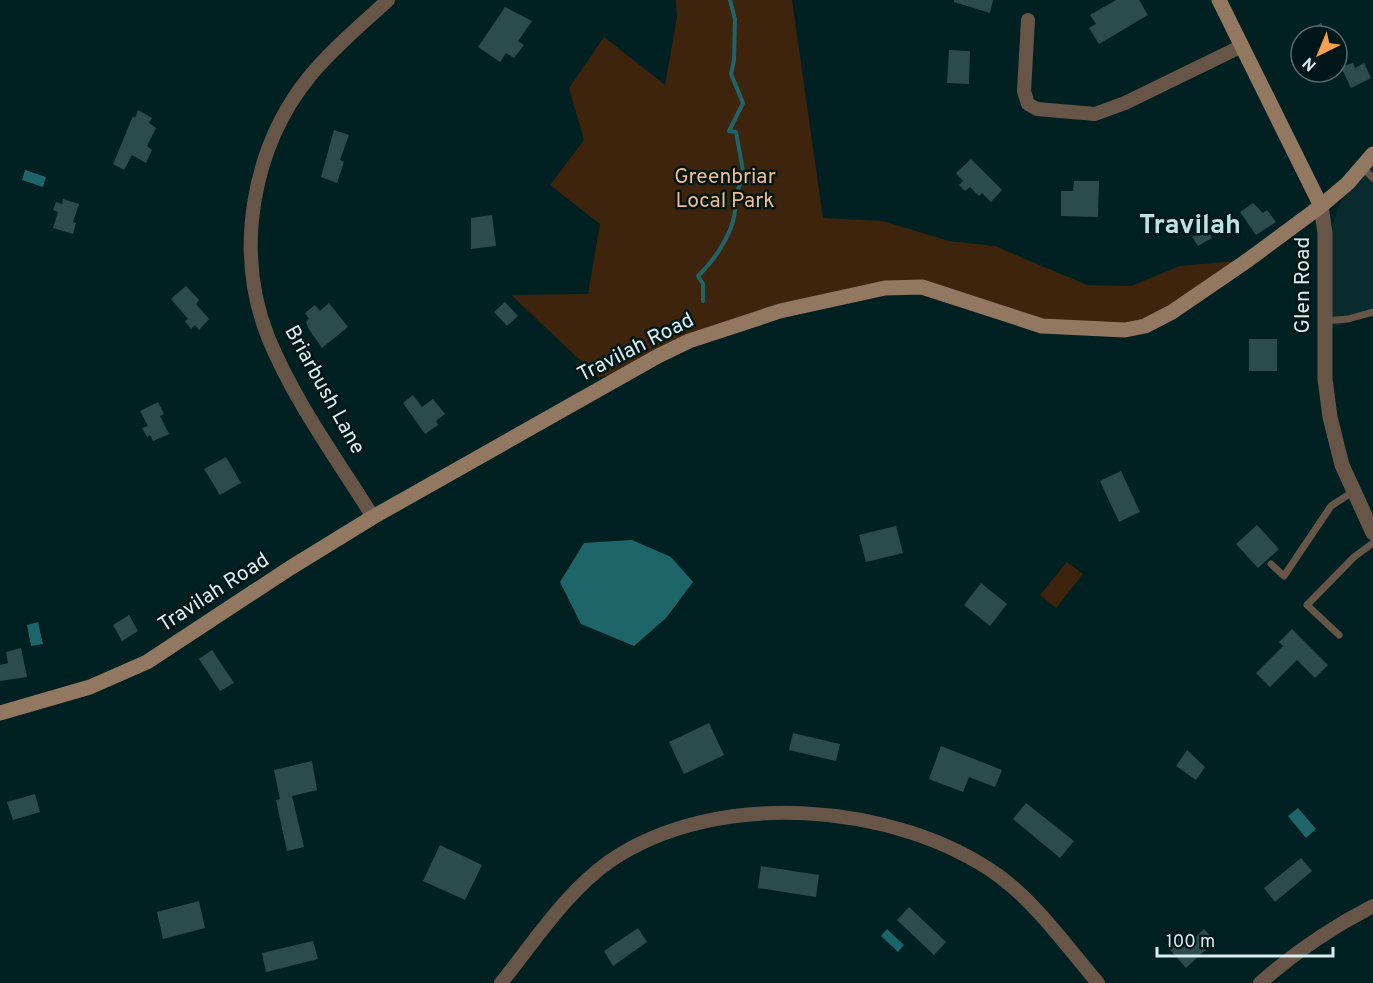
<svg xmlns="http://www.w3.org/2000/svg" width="1373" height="983" font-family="Overpass,sans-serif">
  <rect width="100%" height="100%" fill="#012022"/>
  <path fill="#0a2b2e" d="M1373,164V315L1330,328L1329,273L1333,224L1340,203Z"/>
  <path fill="#3e240c" d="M676,0H792L823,218L883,221L949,241L995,246L1087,285L1131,286L1180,266L1248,260L1145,326H1042L922,287L780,311L625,375L598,377L511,295L588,294L600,224L550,185L584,140L569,88L604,37L665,85L677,17Z
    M1067,562L1083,574L1056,608L1040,595Z"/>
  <path fill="#1e656a" d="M25,170L46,177L43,187L22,180Z
    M632,540L671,557L693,582L666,618L634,646L581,624L560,582L584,543Z
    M38,622L43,644L31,646L27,625Z
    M1298,808L1316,829L1306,838L1288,816Z
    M887,929L904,945L898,952L881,936Z"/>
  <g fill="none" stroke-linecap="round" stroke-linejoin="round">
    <path stroke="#1e656a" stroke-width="4" d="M703,301V284L698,276C713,262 730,237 734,217C737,201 735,190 744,176L736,132L729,131L743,103L731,74L734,60L735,19L730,0"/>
  </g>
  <path fill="#2c4b4d" d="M954,0H993L990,13L954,2Z
    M1116,0H1139L1148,15L1099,44L1089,28L1096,24L1090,15Z
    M505,7L532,21L518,41L524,45L514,58L506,53L500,62L478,47Z
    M1321,23L1328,36H1297Z
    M949,50L970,51L969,84L947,83Z
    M1353,63L1355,68L1364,63L1371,78L1351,88L1341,67Z
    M138,110L152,118L149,123L156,128L147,146L152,150L146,163L132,155L124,170L113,164L133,116L135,118Z
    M334,130L349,135L340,160L344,162L337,183L321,177Z
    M971,159L1002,190L991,202L982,193L979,196L970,187L965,191L959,185L963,181L956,173Z
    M1074,181H1099L1098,217L1061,216V191H1073Z
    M63,199L79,204L73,222L76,223L73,234L53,228L58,212L53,210L56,202L62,204Z
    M1253,203L1263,213L1267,210L1276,222L1256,235L1240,212Z
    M492,215L496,246L471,249V218Z
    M1206,228L1212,238L1198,246L1192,237Z
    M186,286L199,300L196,304L209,319L199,330L195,325L191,329L185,321L188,319L171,299Z
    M505,302L518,316L507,326L494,312Z
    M329,303L348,327L322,348L308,328L306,321L309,319L305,313L315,305L320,311Z
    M1249,339H1277V371H1249Z
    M413,395L422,407L433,399L445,414L436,421L438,425L425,434L403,403Z
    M158,402L164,414L160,416L169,434L153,441L150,435L147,437L142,428L148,426L140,411Z
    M226,457L241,483L220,495L204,469Z
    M1121,471L1140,512L1119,522L1100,481Z
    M1257,525L1279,549L1258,568L1236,544Z
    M896,526L903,553L866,562L859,535Z
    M981,583L1007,604L990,626L964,605Z
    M129,615L138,631L122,641L113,625Z
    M1292,629L1328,665L1315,678L1297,660L1270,687L1256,673L1283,646L1279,642Z
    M21,648L27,677L0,681V665L8,663L6,652Z
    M212,650L234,683L220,691L199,659Z
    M709,723L724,755L684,774L669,742Z
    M793,733L840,744L836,761L789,750Z
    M941,746L1002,770L995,787L969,777L963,792L929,779Z
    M1187,750L1205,767L1196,780L1176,766Z
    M312,761L317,790L292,796L304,847L287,851L276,800L280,799L274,770Z
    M35,794L40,812L13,820L7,802Z
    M1026,803L1074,841L1060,858L1013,819Z
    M440,845L482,865L465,900L423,881Z
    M1301,858L1312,871L1275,902L1264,888Z
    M761,866L819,875L816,897L758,888Z
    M199,901L205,928L163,939L157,912Z
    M909,907L946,942L934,955L897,920Z
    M638,928L647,942L613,966L604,951Z
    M1204,929L1215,941L1186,968L1166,945L1176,935L1186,946Z
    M313,941L318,959L266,972L262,953Z"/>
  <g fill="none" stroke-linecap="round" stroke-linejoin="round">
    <path stroke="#675648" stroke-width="7" d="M1362,167L1373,178
      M1325,321L1348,319L1373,312
      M1271,564L1284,576L1331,506L1354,491
      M1339,635L1307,605L1354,557L1373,543"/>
    <path stroke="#675648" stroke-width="14" d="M1028,20L1024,91L1028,104L1037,109L1095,114L1125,103L1242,46
      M373,517C337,459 294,401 268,337C234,251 252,147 310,76C333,48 362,24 388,0
      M501,983C534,942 567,891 610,861C717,788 896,802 999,876C1037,904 1067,947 1098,983
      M1260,983C1294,953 1332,927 1373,906"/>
    <path stroke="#675648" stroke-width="15" d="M1321,206L1325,233V379L1330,417L1342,465L1373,533"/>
    <path stroke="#927761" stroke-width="15" d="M1219,0L1321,206
      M0,713L90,687L147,662L290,568L373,517L658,356L689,341L780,311L885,288L922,287L1042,326L1125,330L1145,326L1172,312L1248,260L1321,206L1348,183L1373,154"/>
  </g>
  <g text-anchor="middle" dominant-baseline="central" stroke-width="5" stroke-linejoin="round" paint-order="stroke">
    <g font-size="21" fill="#f9ba87" stroke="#011618">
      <text x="725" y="177">Greenbriar<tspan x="725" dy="24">Local Park</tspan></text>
    </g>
    <g font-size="21" fill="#dbeced" stroke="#011618">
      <text transform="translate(1303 285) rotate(-90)">Glen Road</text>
      <text transform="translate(636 348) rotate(-27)">Travilah Road</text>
      <text transform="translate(324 390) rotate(61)">Briarbush Lane</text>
      <text transform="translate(214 593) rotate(-33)">Travilah Road</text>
    </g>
    <g font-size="27" font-weight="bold" fill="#bee2e4" stroke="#011618">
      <text x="1190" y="226">Travilah</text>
    </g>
  </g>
  <g transform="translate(1319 54) rotate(223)"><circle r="28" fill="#011618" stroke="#586c6d" stroke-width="1.5"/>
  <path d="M0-4.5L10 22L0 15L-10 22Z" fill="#f9a04d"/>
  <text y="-9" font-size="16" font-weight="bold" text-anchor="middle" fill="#dbeced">N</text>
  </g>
  <path d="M1157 947v9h176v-9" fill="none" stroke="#dbeced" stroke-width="3"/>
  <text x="1166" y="947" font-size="18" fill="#dbeced" stroke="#011618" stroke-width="4.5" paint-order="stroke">100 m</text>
</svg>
